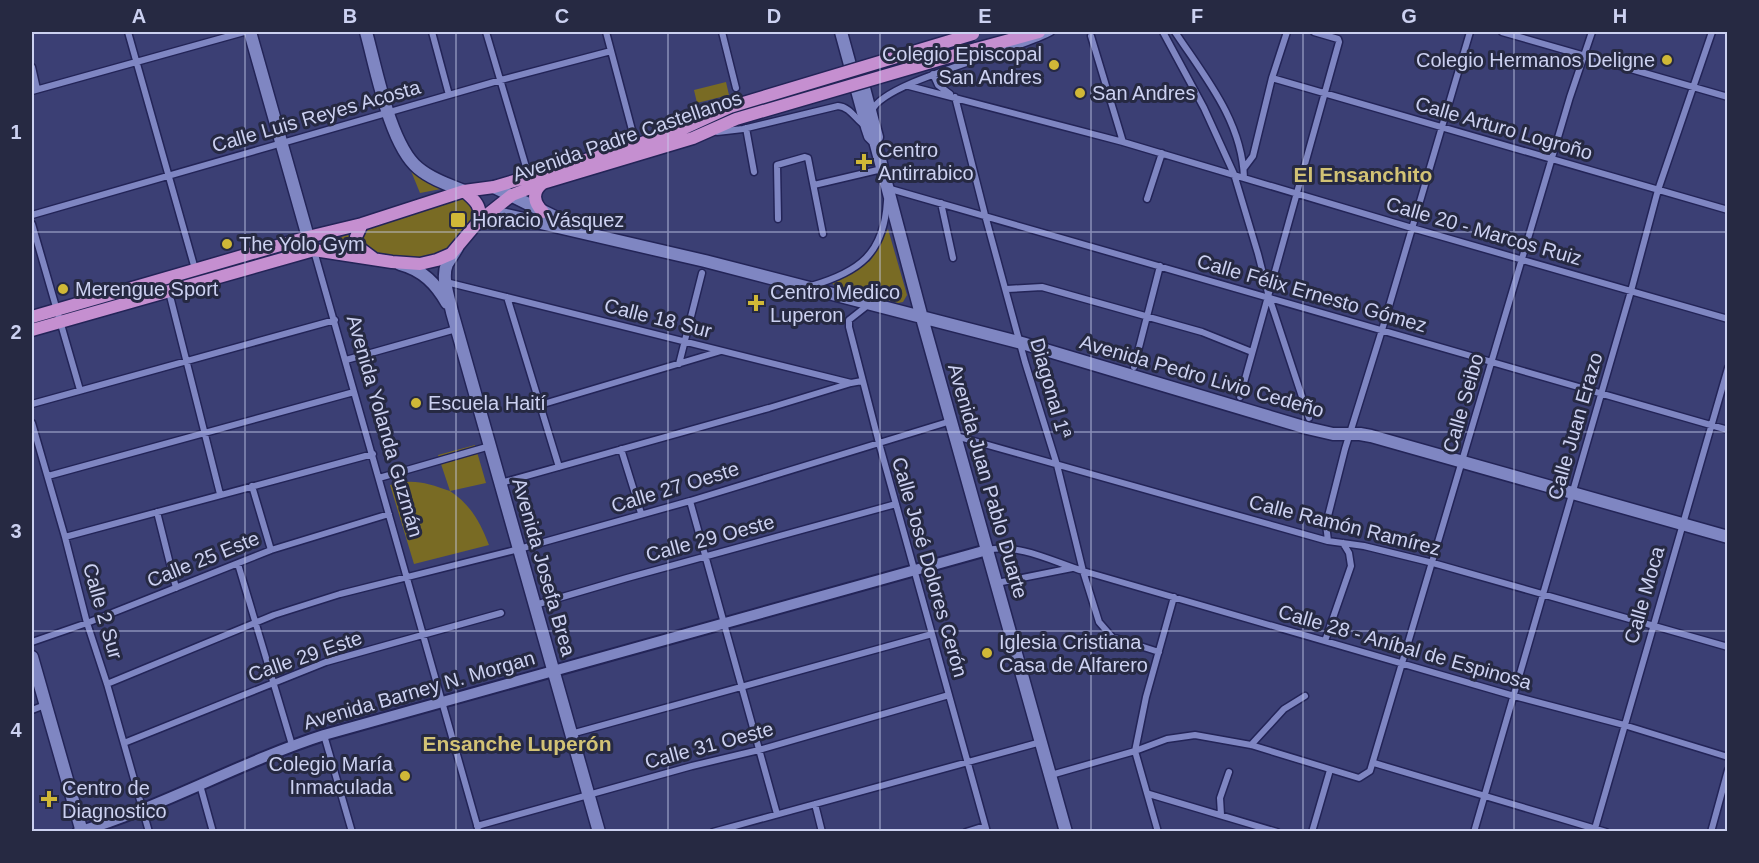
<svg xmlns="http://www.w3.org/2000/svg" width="1759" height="863" font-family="Helvetica,sans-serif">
  <rect width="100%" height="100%" fill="#3b3f74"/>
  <path fill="#796b24" d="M726,82L729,95L697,103L694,90Z
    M411,171L441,189L420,193Z
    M462,197L471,203L475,216C466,226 458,241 448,249C423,270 363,254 334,247L332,240Z
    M888,229L907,295L903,302L898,303L832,284L870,261Z
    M475,445L486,483L450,491C471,505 480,522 489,545L414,564L390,485C412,478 428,483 450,491L438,455Z"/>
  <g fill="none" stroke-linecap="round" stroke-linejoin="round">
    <g stroke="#232457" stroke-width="9">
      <path id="minor" d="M128,32L195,269
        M432,32L449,95
        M486,32L529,177
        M606,32L636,145
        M722,32L736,88
        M1163,32L1204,108L1234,174L1258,254L1269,297L1309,418
        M1175,32C1205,77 1242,121 1244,178
        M1502,32L1728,97
        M1091,36L1123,142
        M32,67L37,89
        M933,74L938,85L950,94
        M1272,78L1728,210
        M909,86L1123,142L1412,228L1728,319
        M32,91L244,32
        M955,97L985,215L1025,362L1057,465L1083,571L1099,622L1112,637L1159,652
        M872,111C882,81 1019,51 1051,32
        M746,128L754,172
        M717,132L743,129L838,106C851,107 856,121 867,127
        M1244,168L1253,156L1272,78L1287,32
        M814,185L882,169
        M887,188L1728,430
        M1147,199L1162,153
        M941,203L953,258
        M32,215L501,80L611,51
        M778,219L777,165L805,157L808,158L823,234
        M32,224L80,390
        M314,251L479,832
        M446,282L851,383L862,381
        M811,286C859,272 884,254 887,201
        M1007,289L1042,287L1202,332L1252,352
        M169,292L220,494
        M507,297L559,467
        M868,305L849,320V327L879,443L987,832
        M346,360L456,329
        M679,364L702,273
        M1134,367L1160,266
        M1240,397L1339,42L1338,39L1314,32
        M32,404L335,320
        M540,405L721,351
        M32,423L65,537L87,623L107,684L149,832
        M956,436L1328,541L1364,546L1433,563L1728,647
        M621,449L641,513
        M48,476L354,392
        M379,478L490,446
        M501,483L769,408L851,383
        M252,486L271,550
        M690,501L777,814
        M157,512L176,588
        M65,537L373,454
        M1328,541L1326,524L1345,449L1382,330L1470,32
        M987,550C1019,543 1054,562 1083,571L1514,696L1624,725L1728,757
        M238,564L292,745
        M997,583L1072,568
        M535,605L627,578L896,504
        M1325,641L1351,566L1349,553L1343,543
        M32,642L87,623L271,550L389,514
        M107,684L274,615L340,594L519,549L690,501L951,421
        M32,710L45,705
        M571,734L932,634
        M324,735L352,832
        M124,743L326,662L501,613
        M1251,745L1284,709L1305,696
        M1374,763L1606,832
        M1051,775L1135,751L1167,739L1195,735L1251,745L1359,778L1370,771L1570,97L1592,32
        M200,785L213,832
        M1149,794L1277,832
        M815,804L822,832
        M1221,815L1220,798L1229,772
        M477,826L692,766L759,750L949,695
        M713,832L1041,742
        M966,832L985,826
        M1158,832L1135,751L1146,697L1174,597
        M1312,832L1330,770
        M1474,832L1631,291L1658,190L1712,32
        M1594,832L1728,368
        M1711,832L1728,770"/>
    </g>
    <g stroke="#232457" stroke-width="14">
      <path id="tertiary" d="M78,832C163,807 240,762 324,735L987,550"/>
    </g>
    <g stroke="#232457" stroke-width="15">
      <path id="secondary" d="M250,32L308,237L312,246
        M366,32C376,68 390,145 418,168C431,179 449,185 464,191
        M841,32L867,127L870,136L875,141L922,318L1066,832
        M860,73L877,137
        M494,187L567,223
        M484,219L495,214H502L705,261L1022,343L1307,428L1333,434H1360L1371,436L1728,537
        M457,248C454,253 450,259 447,264C441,278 449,298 452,312L599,832
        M400,264C423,270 436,284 447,303
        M32,657L82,832"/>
    </g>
    <g stroke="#232457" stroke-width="15">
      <path id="primary" d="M976,49L1039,32
        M464,191C475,200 483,207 478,222
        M543,212C534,203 531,192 543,183
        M362,224L356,237L357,246L373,258
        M32,317L308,237L362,224L464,191L494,187L636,145L680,130L730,107
        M32,330L314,250L392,262L420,264L437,260L451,254L478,222L512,195L546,182L693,138L736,119"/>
    </g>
    <use href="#minor" stroke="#7f86c2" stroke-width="6"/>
    <use href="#tertiary" stroke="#7f86c2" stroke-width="10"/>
    <use href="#secondary" stroke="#7f86c2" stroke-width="12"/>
    <use href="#primary" stroke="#c58fd0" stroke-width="12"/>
    <g stroke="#232457" stroke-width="15" stroke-linecap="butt">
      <path id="primary-bridge" d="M730,107L973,34
        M736,119L976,49"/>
    </g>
    <use href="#primary-bridge" stroke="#c58fd0" stroke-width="12"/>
  </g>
  <path fill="none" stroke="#ccd1f1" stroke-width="1.5" stroke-opacity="0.55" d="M245,32V832M456,32V832M668,32V832M880,32V832M1091,32V832M1303,32V832M1514,32V832M32,232H1728M32,432H1728M32,631H1728"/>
  <g fill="#d0b837" stroke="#262942" stroke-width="2">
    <circle cx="1667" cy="60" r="6"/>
    <circle cx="1054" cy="65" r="6"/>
    <circle cx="1080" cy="93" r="6"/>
    <path d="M861 153h6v6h6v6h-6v6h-6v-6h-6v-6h6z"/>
    <rect x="450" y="212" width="16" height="16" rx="3"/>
    <circle cx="227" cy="244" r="6"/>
    <circle cx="63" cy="289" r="6"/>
    <path d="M753 294h6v6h6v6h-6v6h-6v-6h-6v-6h6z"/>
    <circle cx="416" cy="403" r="6"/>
    <circle cx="987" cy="653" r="6"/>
    <circle cx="405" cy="776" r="6"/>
    <path d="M46 790h6v6h6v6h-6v6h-6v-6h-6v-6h6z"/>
  </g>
  <g text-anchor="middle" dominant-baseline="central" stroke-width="6" stroke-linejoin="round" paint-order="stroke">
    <g font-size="20" fill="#ccd1f1" stroke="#262942" text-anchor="start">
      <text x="1042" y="54" text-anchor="end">Colegio Episcopal<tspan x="1042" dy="23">San Andres</tspan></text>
      <text x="1655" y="60" text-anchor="end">Colegio Hermanos Deligne</text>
      <text x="1092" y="93">San Andres</text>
      <text x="878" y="150">Centro<tspan x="878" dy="23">Antirrabico</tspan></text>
      <text x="472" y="220">Horacio Vásquez</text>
      <text x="239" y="244">The Yolo Gym</text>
      <text x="75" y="289">Merengue Sport</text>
      <text x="770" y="292">Centro Medico<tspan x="770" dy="23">Luperon</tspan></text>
      <text x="428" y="403">Escuela Haití</text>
      <text x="999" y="642">Iglesia Cristiana<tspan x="999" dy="23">Casa de Alfarero</tspan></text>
      <text x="393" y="764" text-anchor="end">Colegio María<tspan x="393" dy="23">Inmaculada</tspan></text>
      <text x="62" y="788">Centro de<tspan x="62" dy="23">Diagnostico</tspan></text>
    </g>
    <g font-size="20" fill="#ccd1f1" stroke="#262942">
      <text transform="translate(316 116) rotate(-16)">Calle Luis Reyes Acosta</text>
      <text transform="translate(1504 128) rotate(16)">Calle Arturo Logroño</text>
      <text transform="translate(627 136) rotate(-19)">Avenida Padre Castellanos</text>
      <text transform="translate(1484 231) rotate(16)">Calle 20 - Marcos Ruiz</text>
      <text transform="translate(1312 293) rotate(16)">Calle Félix Ernesto Gómez</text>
      <text transform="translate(658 318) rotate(14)">Calle 18 Sur</text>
      <text transform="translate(1202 376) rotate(16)">Avenida Pedro Livio Cedeño</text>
      <text transform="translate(1051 388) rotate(74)">Diagonal 1ª</text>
      <text transform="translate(1463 403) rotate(-74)">Calle Seibo</text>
      <text transform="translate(385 426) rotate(74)">Avenida Yolanda Guzmán</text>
      <text transform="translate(1575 426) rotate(-74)">Calle Juan Erazo</text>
      <text transform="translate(988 481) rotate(74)">Avenida Juan Pablo Duarte</text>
      <text transform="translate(675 487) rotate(-17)">Calle 27 Oeste</text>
      <text transform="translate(1345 525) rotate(14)">Calle Ramón Ramírez</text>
      <text transform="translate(710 538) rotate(-15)">Calle 29 Oeste</text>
      <text transform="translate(203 559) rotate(-22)">Calle 25 Este</text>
      <text transform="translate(544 567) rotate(74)">Avenida Josefa Brea</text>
      <text transform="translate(930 567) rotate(74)">Calle José Dolores Cerón</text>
      <text transform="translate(1644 595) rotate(-74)">Calle Moca</text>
      <text transform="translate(103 611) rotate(74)">Calle 2 Sur</text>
      <text transform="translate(1405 647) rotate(16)">Calle 28 - Aníbal de Espinosa</text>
      <text transform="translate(305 656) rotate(-19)">Calle 29 Este</text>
      <text transform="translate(419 690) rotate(-16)">Avenida Barney N. Morgan</text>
      <text transform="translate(709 745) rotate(-15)">Calle 31 Oeste</text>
    </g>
    <g font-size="21" font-weight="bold" fill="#d2c275" stroke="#262942">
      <text x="1363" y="174">El Ensanchito</text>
      <text x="517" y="743">Ensanche Luperón</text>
    </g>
  </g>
  <rect width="1759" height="863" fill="none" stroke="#262942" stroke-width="66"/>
  <rect x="33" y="33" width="1693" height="797" fill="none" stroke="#ccd1f1" stroke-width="2"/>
  <g font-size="20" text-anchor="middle" font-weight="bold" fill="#ccd1f1">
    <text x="139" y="23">A</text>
    <text x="350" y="23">B</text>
    <text x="562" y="23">C</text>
    <text x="774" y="23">D</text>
    <text x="985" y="23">E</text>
    <text x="1197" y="23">F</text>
    <text x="1409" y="23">G</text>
    <text x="1620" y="23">H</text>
    <text x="16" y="139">1</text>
    <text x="16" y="339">2</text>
    <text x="16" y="538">3</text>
    <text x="16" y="737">4</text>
  </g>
</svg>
